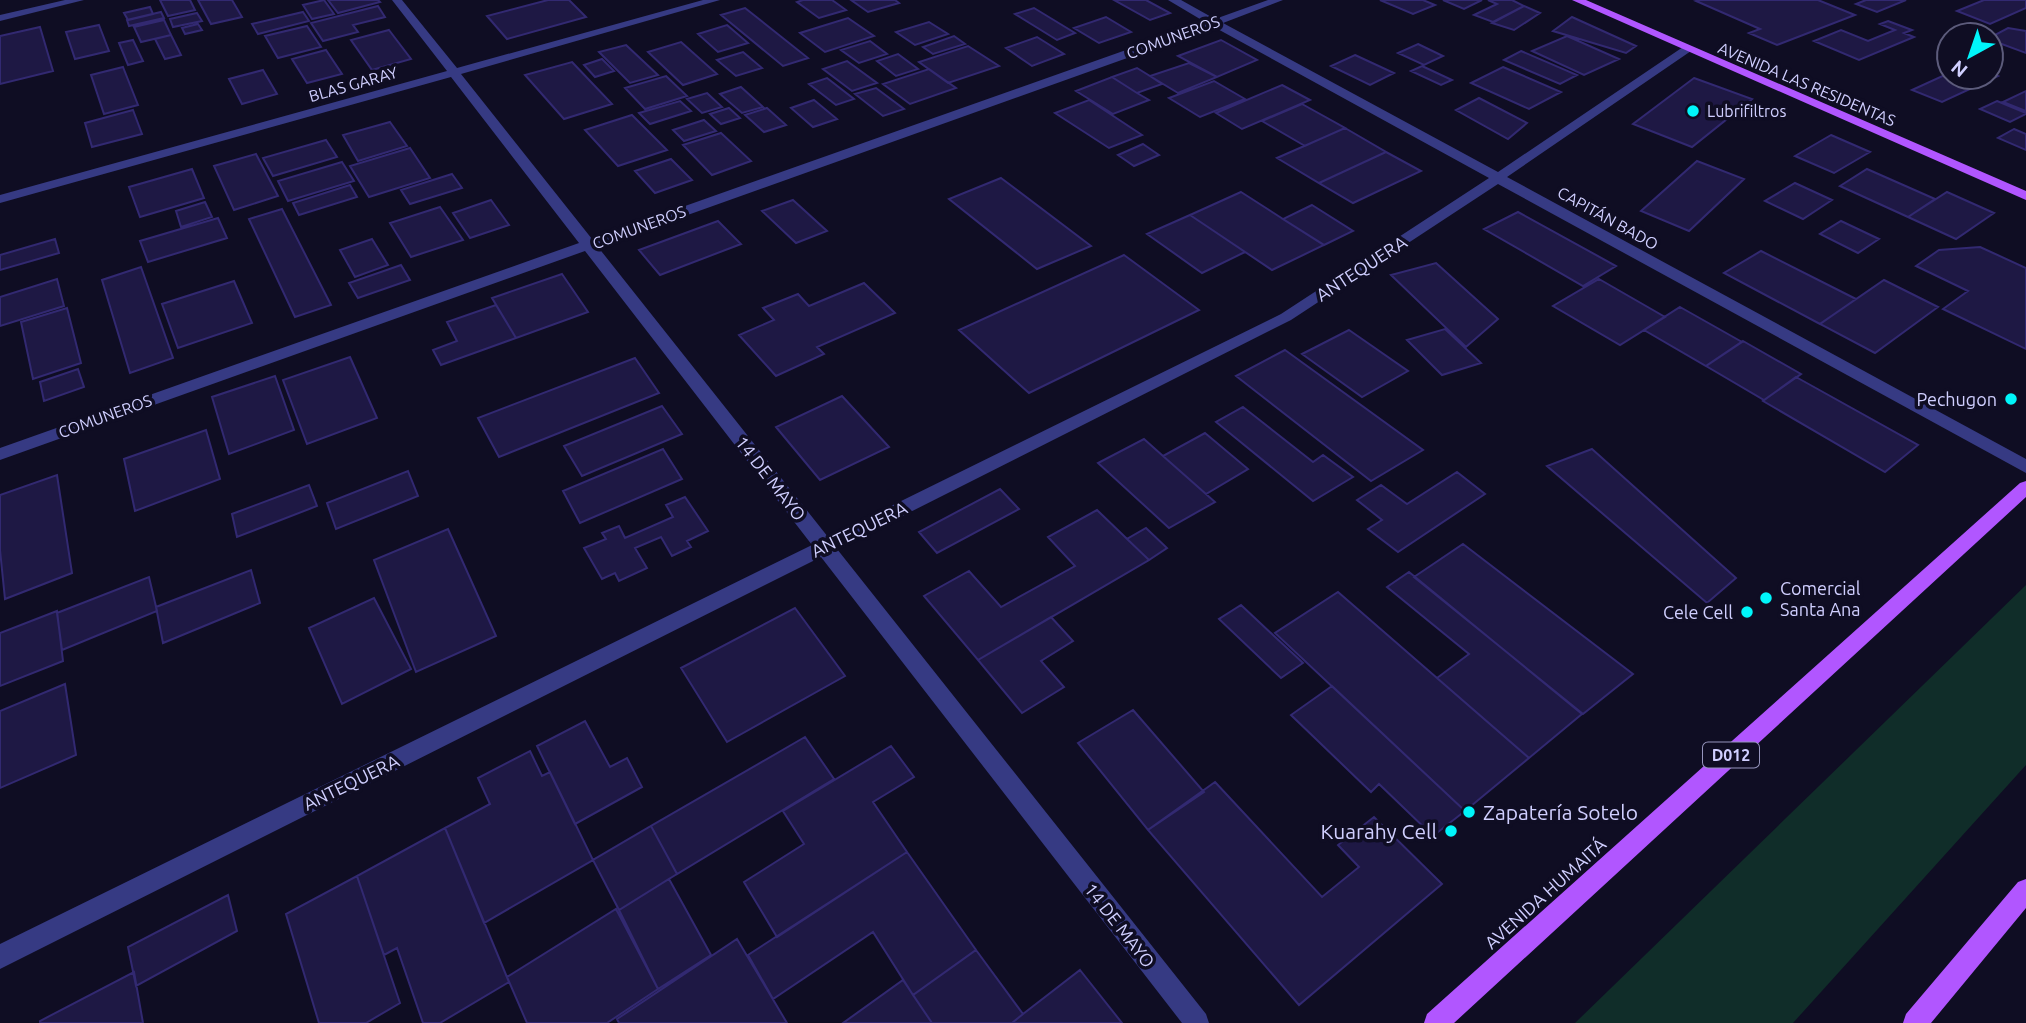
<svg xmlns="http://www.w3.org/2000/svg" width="2026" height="1023" font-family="Ubuntu,sans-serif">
  <rect width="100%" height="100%" fill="#0f0d23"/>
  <path fill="#102d29" d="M2026,585V765L1793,1023H1575Z"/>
  <path fill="#1e1844" stroke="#322971" stroke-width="2" d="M160,0H190L195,10L168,16Z
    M198,0H232L242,17L211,24Z
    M324,0L334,14L312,19L303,5Z
    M328,0H378L380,2L338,13Z
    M548,0H569L586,17L507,39L487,16Z
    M803,0H832L846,10L819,18L797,2Z
    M851,0H895L899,3L868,12Z
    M1114,0H1146L1170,13L1150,20Z
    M1380,0H1423L1435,5L1413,14Z
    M1443,0H1482L1464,9Z
    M1488,0H1512L1524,6L1493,22L1474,15L1497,4Z
    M1700,0H1818L1855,15L1777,45L1749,33L1760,29L1696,1Z
    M1866,0H1906L1877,12L1856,4Z
    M1984,0H2026V8L1990,24L1957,11Z
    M378,6L385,17L353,25L358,32L323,41L311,23Z
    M1524,6L1540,13L1514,30L1492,23Z
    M150,7L153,14L128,20L124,13Z
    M745,8L808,58L783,66L721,15Z
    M1034,8L1075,33L1057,40L1015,14Z
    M161,12L164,18L129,26L127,20Z
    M303,12L309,21L258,34L252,24Z
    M197,13L202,21L173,27L170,19Z
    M1106,17L1131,32L1099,43L1074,28Z
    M1572,17L1636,46L1626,53L1553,31Z
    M848,18L874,36L825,52L800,33Z
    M164,20L171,35L141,42L134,27Z
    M1888,21L1912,30L1904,33L1914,37L1859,60L1814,41L1841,30L1868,41L1895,30L1880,24Z
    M929,22L948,34L915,45L896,32Z
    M198,24L202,30L185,34L182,28Z
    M99,25L109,51L75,59L66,32Z
    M727,25L748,43L718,52L698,34Z
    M307,26L321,47L278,58L265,36Z
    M40,27L53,71L0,84V36Z
    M2008,28L2026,31V53L1991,40V37Z
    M389,30L411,59L372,70L351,40Z
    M171,35L181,55L165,59L155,39Z
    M954,36L965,44L933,54L923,47Z
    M1567,36L1619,59L1584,75L1532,51Z
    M1037,37L1064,54L1032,66L1006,48Z
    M133,40L143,61L128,65L119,43Z
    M1221,40L1257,60L1217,77L1178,56Z
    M870,41L887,54L859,63L841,50Z
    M681,42L717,74L683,85L648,52Z
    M1418,44L1443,56L1424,65L1398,53Z
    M626,45L658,75L630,83L599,52Z
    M968,46L999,66L948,83L919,62Z
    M326,50L342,74L307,83L292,59Z
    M1521,51L1577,75L1560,84L1504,60Z
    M743,52L762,68L736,76L717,60Z
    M898,54L918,69L896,76L877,61Z
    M1355,55L1394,73L1370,85L1331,66Z
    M602,59L614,71L595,77L584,65Z
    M847,61L877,83L852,91L823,69Z
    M572,62L612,104L564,119L525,75Z
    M1189,63L1217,77L1178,93L1150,76Z
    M1422,66L1452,80L1441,85L1411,71Z
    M123,67L138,105L104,114L91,75Z
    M1503,67L1561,92L1529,109L1471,83Z
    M1137,68L1150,76L1162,84L1137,93L1112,77Z
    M929,69L956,88L910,104L883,84Z
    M263,70L277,94L242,104L229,79Z
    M1949,73V77H1991V73L1998,76L1942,102L1912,90Z
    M666,76L687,96L645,109L625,88Z
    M1112,77L1137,93L1149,100L1113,114L1076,91Z
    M827,78L854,99L836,105L809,84Z
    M1694,78L1752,99L1692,147L1633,124Z
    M1214,81L1245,99L1200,117L1169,98Z
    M1282,85L1310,100L1242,129L1216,113Z
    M741,87L763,107L742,113L720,94Z
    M876,88L904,109L883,116L855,94Z
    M2026,91V111L2003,102Z
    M707,93L722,107L702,113L687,99Z
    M1479,98L1527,123L1508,139L1456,110Z
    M814,100L837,119L813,127L791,108Z
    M1089,100L1142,135L1109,148L1055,113Z
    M680,101L691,111L650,124L639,113Z
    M1997,101L2026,113V114L2010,122L1980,109Z
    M1302,104L1345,128L1305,146L1262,121Z
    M729,108L740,118L721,124L710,114Z
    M767,108L786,125L764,132L745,115Z
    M133,110L142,134L92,147L85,123Z
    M632,115L667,150L618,166L585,130Z
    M704,120L716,131L684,141L673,130Z
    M390,122L407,146L358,161L343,135Z
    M1345,128L1386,152L1319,183L1277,158Z
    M2014,129L2026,134V150L1998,138Z
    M721,133L751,161L712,175L683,145Z
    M1831,135L1870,152L1834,173L1795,156Z
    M326,140L337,157L273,176L263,158Z
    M1143,144L1159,155L1134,166L1118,155Z
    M410,148L430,178L369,197L350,166Z
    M1386,152L1421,171L1353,203L1319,183Z
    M256,154L278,196L234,210L214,166Z
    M671,159L692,180L655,193L635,171Z
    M1697,161L1744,179L1689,231L1641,211Z
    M342,162L354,181L288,201L278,181Z
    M192,169L204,198L140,217L129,187Z
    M1867,169L1935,199L1908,217L1840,186Z
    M452,174L462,188L410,204L401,190Z
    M1001,178L1091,246L1037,269L949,199Z
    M1795,183L1832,200L1803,219L1765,201Z
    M350,185L357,197L299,215L293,203Z
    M1241,192L1283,219L1324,245L1272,270L1190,215Z
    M1947,192L1994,213L1956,239L1908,217Z
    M491,200L509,225L470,238L453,213Z
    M793,200L827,231L796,243L762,211Z
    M205,202L212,217L181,227L176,211Z
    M1312,205L1353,231L1324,245L1283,219Z
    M440,207L463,240L411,257L390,223Z
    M282,209L331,305L295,317L249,219Z
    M1518,212L1616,266L1583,286L1484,229Z
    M1190,215L1245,252L1202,273L1147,234Z
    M218,218L227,238L148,262L140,241Z
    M718,221L741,244L660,275L639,250Z
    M1841,221L1879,239L1858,253L1820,234Z
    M55,239L59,253L0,270V255Z
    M372,239L388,265L355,277L340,250Z
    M1980,247L2026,268V349L1943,309L1968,291L1916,266L1939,250Z
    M1761,251L1856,299L1820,324L1724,273Z
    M1124,255L1199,310L1029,393L959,330Z
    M1436,263L1498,319L1466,347L1391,275Z
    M401,265L410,280L358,298L349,283Z
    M141,267L173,358L130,373L102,280Z
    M562,274L588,312L516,338L492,298Z
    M57,279L64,306L0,326V297Z
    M1599,279L1665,317L1620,345L1553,306Z
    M1884,280L1938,307L1875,353L1820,324Z
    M234,281L252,323L178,348L162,304Z
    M864,283L895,313L817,347L824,354L776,376L739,335L774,320L763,308L798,294L809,306Z
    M496,305L516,338L441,365L433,350L457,341L447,322Z
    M1680,307L1742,342L1706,366L1644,330Z
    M67,308L81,363L33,379L21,322Z
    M1445,329L1481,363L1442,375L1407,340Z
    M1349,330L1408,371L1362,397L1302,354Z
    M1743,341L1801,374L1764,400L1706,366Z
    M1285,350L1423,450L1371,481L1236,376Z
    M350,357L377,418L307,444L283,380Z
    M635,358L659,393L499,457L478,418Z
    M78,369L84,387L44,401L40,382Z
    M275,376L294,430L229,454L212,397Z
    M1796,377L1918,445L1885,472L1763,401Z
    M842,396L889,447L820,480L776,427Z
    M662,406L682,434L582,476L564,446Z
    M1243,407L1313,462L1323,455L1353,477L1313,501L1216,422Z
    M206,430L220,479L135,511L124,459Z
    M1205,433L1248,469L1206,494L1163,456Z
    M1144,439L1163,456L1215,502L1169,528L1098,463Z
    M663,449L682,479L580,523L563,491Z
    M1592,449L1736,578L1707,603L1547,466Z
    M408,471L418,496L336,529L327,503Z
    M1457,472L1485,494L1398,552L1368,529L1382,520L1357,500L1381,485L1407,504Z
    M57,475L72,573L5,599L0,550V495Z
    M309,485L317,506L237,537L232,514Z
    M1000,489L1019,509L937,553L919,532Z
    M685,497L708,531L687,541L691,547L672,556L661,537L635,548L647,568L619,581L615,573L602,579L584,548L606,539L602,533L619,526L625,538L673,517L666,505Z
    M1097,510L1149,560L978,660L924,596L969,571L1001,607L1075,566L1048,537Z
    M1146,528L1167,548L1149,560L1127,539Z
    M448,529L496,636L416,672L374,560Z
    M1463,544L1633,674L1583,714L1414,577Z
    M251,570L260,603L163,643L156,607Z
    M1409,572L1582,714L1529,758L1437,678L1469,654L1387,587Z
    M149,577L157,611L62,650L57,613Z
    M1338,592L1437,678L1529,758L1465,811L1275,633Z
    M374,598L411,669L342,704L309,628Z
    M1241,605L1273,635L1303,663L1281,678L1219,619Z
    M795,608L845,676L727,742L681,668Z
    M57,611L63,661L0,686V633Z
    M1051,617L1073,641L1041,661L1064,687L1022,713L978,660Z
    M65,684L76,755L0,788V711Z
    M1332,686L1465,811L1433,836L1379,784L1371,792L1291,715Z
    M1133,710L1204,792L1148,830L1078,743Z
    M585,721L610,767L627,758L642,787L575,824L537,746Z
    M805,737L834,779L677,874L651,826Z
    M891,746L914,777L873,802L907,852L777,937L744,882L804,844L783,811Z
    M530,751L542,776L550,772L593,860L484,923L445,828L490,804L478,778Z
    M1215,782L1322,897L1359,867L1338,845L1374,817L1442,884L1299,1005L1148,830Z
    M651,826L677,874L619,910L593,860Z
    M445,828L509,982L440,1023H423L397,948L384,955L357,876Z
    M907,852L976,950L913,995L873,932L773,999L748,955Z
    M357,876L400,1003L366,1023H319L286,914Z
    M669,879L711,955L658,989L619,910Z
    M228,895L237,931L136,986L128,947Z
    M616,909L658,989L607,1023H527L507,977Z
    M737,939L787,1023H619L617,1019Z
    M976,950L1023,1014L1012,1023H932L913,995Z
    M1080,970L1122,1023H1012L1023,1014Z
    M134,972L143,1023H40V1021Z
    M903,980L932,1023H843Z"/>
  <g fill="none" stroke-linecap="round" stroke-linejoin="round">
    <path fill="#363a83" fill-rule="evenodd" d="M65,0H84L0,21V15Z
      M392,0H402L457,68L703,0H720L461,74L592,239L1205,22L1168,0H1181L1215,19L1268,0H1283L1223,23L1498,172L1683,47H1691V51L1507,177L2026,459V473L1498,184L1291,320L837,549L1206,1014L1209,1023H1182L821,557L0,969V944L812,545L585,251L0,460V448L579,243L451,77L0,203V195L447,71ZM1214,27L1489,178L1281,314L828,537L598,247Z"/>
    <path fill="#b156ff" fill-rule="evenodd" d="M1572,0H1586L2026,191V200Z
      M2026,481V497L1454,1023H1424L1427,1014L2020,483Z
      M2026,879V908L1931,1023H1903L1906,1014L2018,882Z"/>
  </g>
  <g fill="#00f5fa" stroke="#0f0d23" stroke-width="2.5">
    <circle cx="1693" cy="111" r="7"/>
    <circle cx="2011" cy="399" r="7"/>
    <circle cx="1766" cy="598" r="7"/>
    <circle cx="1747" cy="612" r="7"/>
    <circle cx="1469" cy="812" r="7"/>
    <circle cx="1451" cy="831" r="7"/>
  </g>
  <g text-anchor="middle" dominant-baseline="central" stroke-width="7" stroke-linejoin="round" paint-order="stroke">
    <g font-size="16" fill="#d0cfff" stroke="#0f0d23">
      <text transform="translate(1173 37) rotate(-20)">COMUNEROS</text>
      <text transform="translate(353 84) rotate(-16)">BLAS GARAY</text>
      <text transform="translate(1807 84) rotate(23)">AVENIDA LAS RESIDENTAS</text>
      <text transform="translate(1608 218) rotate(29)">CAPITÁN BADO</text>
      <text transform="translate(639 227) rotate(-20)">COMUNEROS</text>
      <text transform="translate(105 416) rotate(-20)">COMUNEROS</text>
    </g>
    <g font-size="16" fill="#d0cfff" stroke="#0f0d23" text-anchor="start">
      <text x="1707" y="111">Lubrifiltros</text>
    </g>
    <rect fill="#0f0d23" stroke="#9695bd" stroke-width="2" x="1703" y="742.5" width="56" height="25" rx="5"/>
    <g font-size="16" font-weight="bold" fill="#d0cfff">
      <text x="1731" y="755">D012</text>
    </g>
    <g font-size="18" fill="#d0cfff" stroke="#0f0d23">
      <text transform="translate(1361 268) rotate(-33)">ANTEQUERA</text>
      <text transform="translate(771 478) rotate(52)">14 DE MAYO</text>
      <text transform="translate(859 529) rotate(-26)">ANTEQUERA</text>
      <text transform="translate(351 782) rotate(-26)">ANTEQUERA</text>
      <text transform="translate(1545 893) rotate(-42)">AVENIDA HUMAITÁ</text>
      <text transform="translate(1120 925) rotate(52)">14 DE MAYO</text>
    </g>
    <g font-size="18" fill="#d0cfff" stroke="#0f0d23" text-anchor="end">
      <text x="1997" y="399">Pechugon</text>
      <text x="1780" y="588" text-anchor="start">Comercial<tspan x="1780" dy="21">Santa Ana</tspan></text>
      <text x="1733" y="612">Cele Cell</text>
    </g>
    <g font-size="21" fill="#d0cfff" stroke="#0f0d23" text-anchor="start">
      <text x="1483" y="812">Zapatería Sotelo</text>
      <text x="1437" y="831" text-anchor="end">Kuarahy Cell</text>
    </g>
  </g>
  <g transform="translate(1970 56) rotate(220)"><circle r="33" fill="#0f0d23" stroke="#5c5b7b" stroke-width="2"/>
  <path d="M0-5L12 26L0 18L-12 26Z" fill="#00f5fa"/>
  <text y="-10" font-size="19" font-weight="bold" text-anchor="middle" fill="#d0cfff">N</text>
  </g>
</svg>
